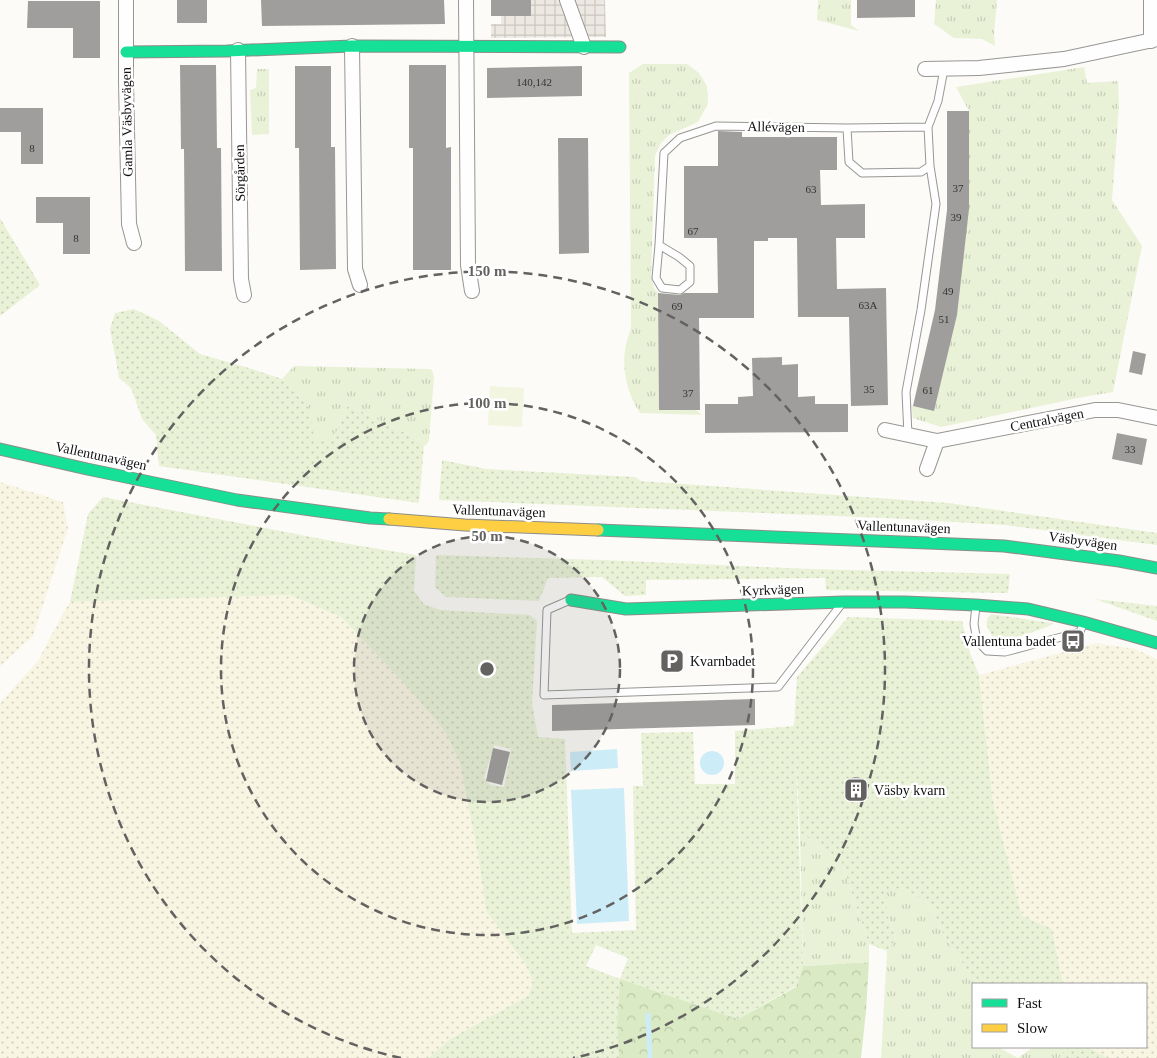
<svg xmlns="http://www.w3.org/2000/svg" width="1157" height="1058" font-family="Georgia,serif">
  <defs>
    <pattern id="farmland-dots" width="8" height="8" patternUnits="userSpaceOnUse" patternTransform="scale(1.25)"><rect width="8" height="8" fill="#f9f5e3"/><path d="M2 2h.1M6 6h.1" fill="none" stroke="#d4d1c2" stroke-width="1.8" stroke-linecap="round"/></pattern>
    <pattern id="grass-dots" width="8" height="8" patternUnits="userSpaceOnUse" patternTransform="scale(1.25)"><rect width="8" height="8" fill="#e9f2d7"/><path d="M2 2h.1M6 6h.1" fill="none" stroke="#c7ceb8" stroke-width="1.8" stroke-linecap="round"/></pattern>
    <pattern id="forest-crowns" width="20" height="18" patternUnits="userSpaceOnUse" patternTransform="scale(1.25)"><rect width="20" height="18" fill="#daeac4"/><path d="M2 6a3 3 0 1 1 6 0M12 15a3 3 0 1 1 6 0" fill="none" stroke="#bac8a7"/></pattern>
    <pattern id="park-tufts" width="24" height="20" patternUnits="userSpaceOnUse" patternTransform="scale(1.25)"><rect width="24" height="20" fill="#e9f2d7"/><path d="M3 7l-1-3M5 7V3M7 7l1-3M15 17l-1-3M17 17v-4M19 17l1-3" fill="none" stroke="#c7ceb8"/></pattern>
    <pattern id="plaza-grid" width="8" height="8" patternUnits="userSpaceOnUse" patternTransform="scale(1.25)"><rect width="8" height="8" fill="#ede9e2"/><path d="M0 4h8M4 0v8" fill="none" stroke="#cac7c1"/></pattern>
  </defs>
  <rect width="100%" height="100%" fill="#fcfbf7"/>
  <path fill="url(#farmland-dots)" d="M0,482L63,502L68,528L33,636L0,666Z
    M290,595L341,617L402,681L436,720L447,735L460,763L479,861L486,911L526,965L533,982L528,996L450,1039L428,1058H0V703L38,661L61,617L70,602Z
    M1097,643L1135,649L1157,659V1058H1108L1088,1047H1146V984H1063L1052,929L1022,917L993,802L979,675Z"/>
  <path fill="url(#grass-dots)" fill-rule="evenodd" d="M0,218L40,285L0,316Z
    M134,309L159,321L200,354L252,369L282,379L309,407L334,437L348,405L418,439L424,446L419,503L159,466L156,435L142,419L131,388L119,378L110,329L115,313Z
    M442,460L486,469L635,477L641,481L948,503L1157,533V545L1005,525L887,518L439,500Z
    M103,497L343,543L416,555L414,591L424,604L440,610L530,615L537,621L532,703L538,737L565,739L572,933L636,930L633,786H643L641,733L693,732L695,784H735V731L794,726L797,677L848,617L962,621L970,653L979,675L993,802L1022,916L1052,929L1063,984H973V990L968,971L944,936L931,906L904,888L887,891V914L896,939L887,951L869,944L842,863L800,832L796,761L803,966L796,986L738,1019L620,979L617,1025L619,1058H428L450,1039L528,996L533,982L526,965L486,911L479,861L460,763L447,735L436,720L402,681L341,617L290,595L70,602L88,514ZM494,745L511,749L504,787L491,785L484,778ZM596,945L628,958L620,979L586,966Z
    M436,555L603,560L811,569L1010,574L1008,593L826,590L825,578L646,580V595L625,596L602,577L548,578L539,601L446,597L435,587Z
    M1095,599L1157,606V621Z
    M991,614L1052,623L1053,624C1043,629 1008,642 998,639C992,638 991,634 988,628C985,622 987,619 991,614Z
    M1067,1047H1088L1108,1058H1059Z"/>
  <path fill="url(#forest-crowns)" d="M869,962L866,1011L861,1058H619L617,1025L620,979L738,1019L796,987L803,966Z"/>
  <path fill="url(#park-tufts)" d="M818,0H851V25L859,31L817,20Z
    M936,0H997L994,34L995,46L982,39L954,38L934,24Z
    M643,64H687L699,73L707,86L708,104L698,122L669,135L661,143L655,156L651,276L654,288L658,293L659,410H696L702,415L640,413C628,396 622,371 625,350C626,343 629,335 631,327L629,73Z
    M1084,67L1087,83L1118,81L1119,106L1112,200L1142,246L1113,392L1083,397L941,427L913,418L911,405L934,410L956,316L969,204V111L956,87Z
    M257,69H269V134L252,135L250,90L256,88Z
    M294,366L429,369L432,370L434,377L429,440L427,444L424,446L418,439L348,405L334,437L315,442L309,407L282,379Z
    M800,832L842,863L869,944V962L803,966Z
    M904,888L931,906L944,936L968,971L973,990V1047H998L1018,1058L1033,1047H1067L1059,1058H881L887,951L896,939L887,914V890Z"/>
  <path fill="#f2f6e0" d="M490,386L524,388L522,427L488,425Z"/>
  <path fill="url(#plaza-grid)" d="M531,0H605L606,37L491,38V24H501V16H531Z"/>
  <path fill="#ccecf8" d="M617,749L618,768L571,771L570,752Z
    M700 763a12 12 0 1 1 24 0a12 12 0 1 1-24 0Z
    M624,788L629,921L577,924L571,790Z"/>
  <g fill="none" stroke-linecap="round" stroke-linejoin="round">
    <path stroke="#ccecf8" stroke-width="5" d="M648,1015L650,1058"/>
  </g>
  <path fill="#a09e9c" d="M177,0H207V23H177Z
    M261,0H444L445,24L262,26Z
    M491,0H531V16H491Z
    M857,0H915V17L857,18Z
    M28,1H100V58H73V28H27Z
    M180,65H216L217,148H221L222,271H185L184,149H181Z
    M409,65H446V148L451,147V270H413V148H409Z
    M295,66H331V147H335L336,269L300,270L299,148H295Z
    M582,66V96L487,98V68Z
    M0,108H43V164H21V132H0Z
    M947,111H969V209L957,315L934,411L913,406L935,310L947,210Z
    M718,131L742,132V137H837V170H820L821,205L865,204V238H836L837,289L886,288L888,405L851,406L849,317H798L797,238H768V241H754V318H699L700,410H659L658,293L680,295L684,293H718L717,238H684V166H718Z
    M558,138H588L589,253L559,254Z
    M36,197H90V254H63V223H36Z
    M1133,351L1146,354L1142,375L1129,372Z
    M782,357V365L798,364V397L815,396V404H848V432L705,433V404H738V397L753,396L752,358Z
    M1117,433L1147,439L1142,465L1112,459Z
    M755,699V725L552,731V705Z
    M493,748L510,752L502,785L486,781Z
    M844 789a12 12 0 1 1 24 0a12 12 0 1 1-24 0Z"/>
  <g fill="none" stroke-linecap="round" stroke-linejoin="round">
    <g stroke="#969694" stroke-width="9">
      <path id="lane" d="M847,128L849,162L862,173L921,172L930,166L928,127
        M659,245L679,257L690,266V282L680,290L662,288L656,278L659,245L664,153L680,138L716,126L847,128L928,127L938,101L944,69
        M908,435L906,392L921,310L936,204L930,166
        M570,600L547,610L544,695L778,687L840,606
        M976,606L974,624L977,641L987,651L1005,652L1080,632L1083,624"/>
    </g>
    <g stroke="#969694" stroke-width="16">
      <path id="street" d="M126,0V82L129,224L134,243
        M466,0L468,265L472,291
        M567,0L584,47
        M1151,41V0
        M352,46L355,269L360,285
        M238,50L241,279L244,295
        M925,69L979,68L1064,59L1157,39
        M885,430L937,441L1095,410H1118L1157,418
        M927,469L937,441"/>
    </g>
    <g stroke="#8d8c8b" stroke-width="13">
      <path id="fast" d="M126,52L227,51L352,46L620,47
        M0,449L87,469L237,500L370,518L389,519
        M598,530L1004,546L1119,561L1157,568
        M571,600L626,609L844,602H905L976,605L1028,609L1083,622L1157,643"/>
    </g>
    <g stroke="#8d8c8b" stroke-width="13">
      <path id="slow" d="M389,519L465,525L598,530"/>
    </g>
    <use href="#lane" stroke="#fffefe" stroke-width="7"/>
    <use href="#street" stroke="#fffefe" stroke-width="14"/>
    <use href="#fast" stroke="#16e098" stroke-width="11"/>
    <use href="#slow" stroke="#ffcf43" stroke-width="11"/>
  </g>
  <circle cx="487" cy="669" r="133" fill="#636261" fill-opacity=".12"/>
  <g fill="none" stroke="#636261" stroke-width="2.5" stroke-dasharray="9 6">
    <circle cx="487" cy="669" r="133"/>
    <circle cx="487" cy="669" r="266"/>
    <path d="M401 1058A398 398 0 1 1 573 1058"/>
  </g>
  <defs>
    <g id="bus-square" transform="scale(1.25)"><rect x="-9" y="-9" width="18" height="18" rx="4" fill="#636261" stroke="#fff"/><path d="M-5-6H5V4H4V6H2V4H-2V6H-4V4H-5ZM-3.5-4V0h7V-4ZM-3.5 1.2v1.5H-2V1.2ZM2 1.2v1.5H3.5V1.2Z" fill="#fff"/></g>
    <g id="parking-square" transform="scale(1.25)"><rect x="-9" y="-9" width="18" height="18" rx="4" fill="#636261" stroke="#fff"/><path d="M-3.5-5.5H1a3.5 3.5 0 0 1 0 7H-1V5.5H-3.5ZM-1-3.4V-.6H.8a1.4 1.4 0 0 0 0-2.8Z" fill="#fff"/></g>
    <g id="building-square" transform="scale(1.25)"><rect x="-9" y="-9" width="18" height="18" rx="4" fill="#636261" stroke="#fff"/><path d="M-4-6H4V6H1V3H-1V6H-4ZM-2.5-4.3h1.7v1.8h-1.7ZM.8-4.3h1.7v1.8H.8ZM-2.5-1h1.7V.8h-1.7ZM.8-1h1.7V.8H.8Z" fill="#fff"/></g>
  </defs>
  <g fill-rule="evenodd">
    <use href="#bus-square" x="1073" y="641"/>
    <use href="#parking-square" x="672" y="661"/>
    <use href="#building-square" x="856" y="790"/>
  </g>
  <g text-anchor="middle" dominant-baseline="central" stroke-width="5" stroke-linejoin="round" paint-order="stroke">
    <g font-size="11" fill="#343433">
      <text x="534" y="82">140,142</text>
      <text x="32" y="148">8</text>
      <text x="958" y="188">37</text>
      <text x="811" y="189">63</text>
      <text x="956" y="217">39</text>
      <text x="693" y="231">67</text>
      <text x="76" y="238">8</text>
      <text x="948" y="291">49</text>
      <text x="868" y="305">63A</text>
      <text x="677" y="306">69</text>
      <text x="944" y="319">51</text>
      <text x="869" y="389">35</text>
      <text x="928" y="390">61</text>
      <text x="688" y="393">37</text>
      <text x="1130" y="449">33</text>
    </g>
    <g font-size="14" fill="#101010" stroke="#fff">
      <text transform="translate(127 122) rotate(-91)">Gamla Väsbyvägen</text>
      <text transform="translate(776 127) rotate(1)">Allévägen</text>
      <text transform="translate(240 173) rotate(-91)">Sörgården</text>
      <text transform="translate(1047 420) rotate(-11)">Centralvägen</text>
      <text transform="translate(101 456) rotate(12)">Vallentunavägen</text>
      <text transform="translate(499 511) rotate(2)">Vallentunavägen</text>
      <text transform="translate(904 527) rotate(2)">Vallentunavägen</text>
      <text transform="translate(1083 541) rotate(8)">Väsbyvägen</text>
      <text transform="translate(773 590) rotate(-2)">Kyrkvägen</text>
    </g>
    <g font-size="14" fill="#101010" stroke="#fff" text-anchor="start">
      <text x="1056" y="641" text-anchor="end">Vallentuna badet</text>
      <text x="690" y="661">Kvarnbadet</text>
      <text x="874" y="790">Väsby kvarn</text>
    </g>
  </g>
  <circle cx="487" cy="669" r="8" fill="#636261" stroke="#fff" stroke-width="2.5"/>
  <g font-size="15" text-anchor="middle" font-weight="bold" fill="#636261" stroke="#fff" stroke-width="5" stroke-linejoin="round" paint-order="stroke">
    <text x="487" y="276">150 m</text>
    <text x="487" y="408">100 m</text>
    <text x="487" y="541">50 m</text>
  </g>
  <rect x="972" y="983" width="175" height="65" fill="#ffffff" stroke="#9f9f9f"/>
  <rect x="982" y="999" width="25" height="8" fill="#16e098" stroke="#9f9f9f"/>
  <text x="1017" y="1008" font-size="15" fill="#101010">Fast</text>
  <rect x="982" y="1024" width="25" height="8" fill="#ffcf43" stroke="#9f9f9f"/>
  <text x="1017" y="1033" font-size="15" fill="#101010">Slow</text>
</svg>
